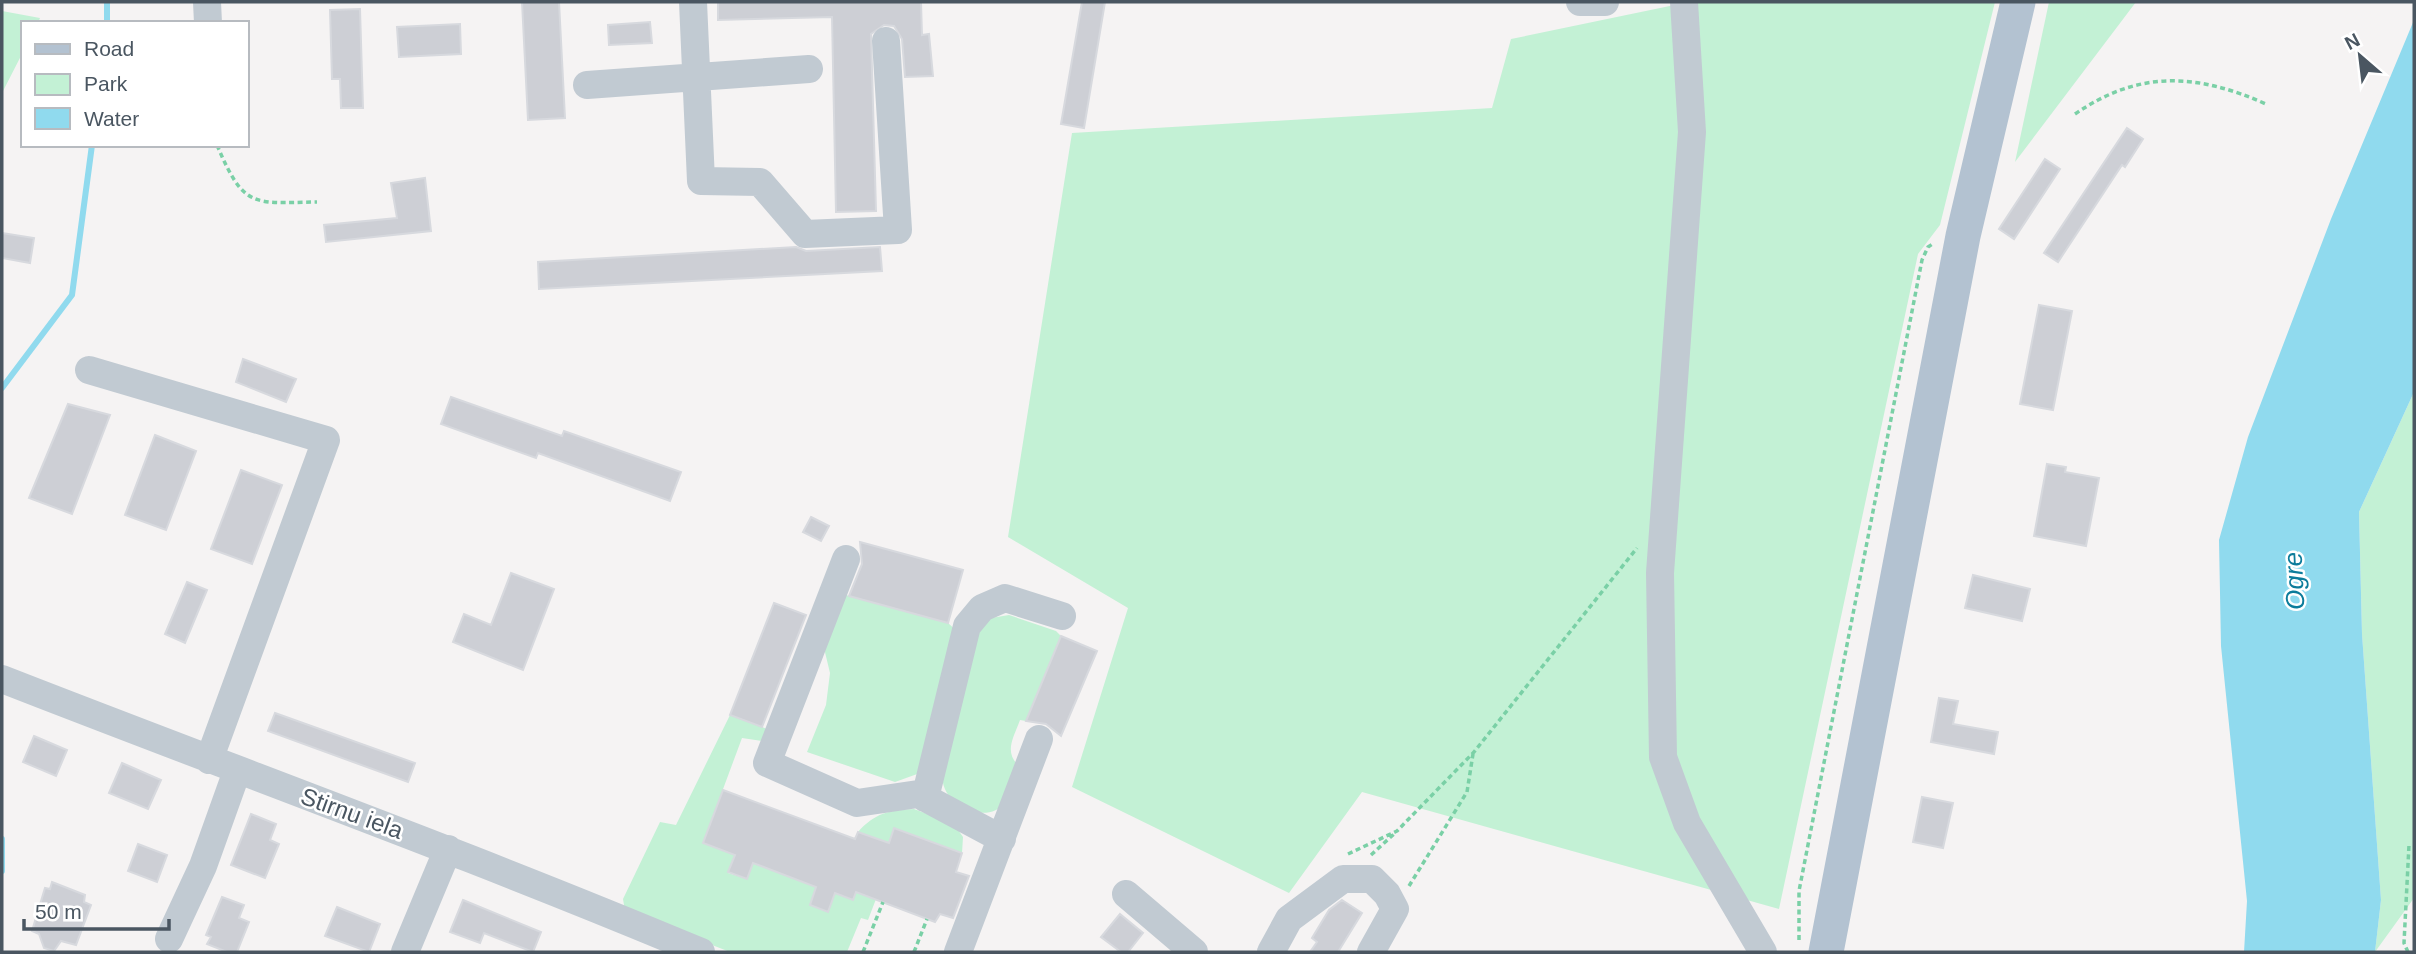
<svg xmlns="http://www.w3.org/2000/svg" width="2416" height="954" font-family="Helvetica,sans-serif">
  <rect width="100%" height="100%" fill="#f5f3f3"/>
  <path fill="#c3f1d5" d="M1689,2H1995L1940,225L1918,254L1779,909L1362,792L1289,893L1072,787L1128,608L1008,537L1072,133L1492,108L1511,39Z
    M2049,2H2136L2015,162Z
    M2,11L40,18L38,23H23V52L2,93Z
    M2414,392V898L2375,952L2381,900L2362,634L2359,512Z
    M846,595L948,623L959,633L920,773L895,782L807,752L826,705L830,673L824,648Z
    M1009,615L1056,631L1061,636L1026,721L1020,720C1013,739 1003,753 1021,768C1017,778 1013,794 1006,802C988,825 948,808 943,783C937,755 956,679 967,652C972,641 980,630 985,619Z
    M730,715L767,729L762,741L742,738L703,843L735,855L728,873L747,879L753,863L816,887L810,905L827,912L835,893L853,900L859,885L876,899L868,920L861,918L847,952H730L625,911L623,899L660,822L676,825Z
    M914,809L954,824L963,837L962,853L894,828L889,843L858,832C875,813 889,810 914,809Z"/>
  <path fill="#90daee" d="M2414,20V392L2359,512L2362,634L2381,900L2375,952H2244L2247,901L2221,646L2219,540L2248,437L2331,219Z"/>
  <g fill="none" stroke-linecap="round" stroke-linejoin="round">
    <path stroke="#90daee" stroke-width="6" d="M107,2V23
      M2,388L72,295L92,145
      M2,839V871"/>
  </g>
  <path fill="#cdcfd5" stroke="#d7d9de" stroke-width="2" d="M522,2H559L565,118L528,120Z
    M718,2H921L922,35L929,34L933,76L905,77L902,39L894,26L884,25L871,34L876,211L836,212L832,17L718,20Z
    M1082,2H1105L1084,128L1061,124Z
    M360,9L363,108H341L340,79H332L330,10Z
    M650,22L652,43L609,45L608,25Z
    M460,24L461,54L399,57L397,27Z
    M2127,128L2143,139L2125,167L2122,165L2058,262L2044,253Z
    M2045,159L2060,169L2014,239L1999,229Z
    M425,178L431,231L326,242L324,225L397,218L391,183Z
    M2,233L34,238L30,263L2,258Z
    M796,247L806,251L880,247L882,271L539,289L538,262Z
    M2039,305L2072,311L2053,410L2020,404Z
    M243,359L296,379L286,402L236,382Z
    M451,397L562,436L564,431L681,472L670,501L538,453L536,458L441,424Z
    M68,404L110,415L72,514L29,498Z
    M155,435L196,451L166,530L125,515Z
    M2047,464L2066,467L2065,472L2099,478L2086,546L2034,536Z
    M241,470L282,485L252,564L211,549Z
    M811,517L829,526L821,541L803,532Z
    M860,542L963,570L948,623L849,596L862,564Z
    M511,573L554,589L523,670L453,642L464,614L491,625Z
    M1973,575L2030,589L2022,621L1965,608Z
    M187,582L207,590L185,643L165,634Z
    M774,603L806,615L762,727L730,715Z
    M1061,636L1097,651L1061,736L1046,724L1026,721Z
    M1939,698L1958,701L1953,724L1998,732L1994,754L1931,742Z
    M275,713L415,763L408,782L268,731Z
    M34,736L67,750L56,776L23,762Z
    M122,763L161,780L148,809L109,793Z
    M723,790L855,839L858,832L889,843L894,828L962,853L956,872L969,876L953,918L940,914L935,922L856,892L853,900L835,893L828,912L810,905L816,887L753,863L747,879L728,872L735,855L703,843Z
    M1922,797L1953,803L1943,848L1913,842Z
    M251,814L276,824L270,840L279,844L265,878L231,865Z
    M138,844L167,855L157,882L128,871Z
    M52,882L85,895L84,902L91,905L76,945L61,941L54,951L44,948L39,934L32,931L45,888L50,889Z
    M222,897L244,905L239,918L249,922L237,952H227L207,944L211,937L206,935Z
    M463,900L541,932L533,952L484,933L480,943L450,932Z
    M1342,900L1362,913L1338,952H1310L1317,942L1312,938L1329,910Z
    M337,907L380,924L369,952L325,936Z
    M1120,914L1143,933L1128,952H1121L1101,937Z"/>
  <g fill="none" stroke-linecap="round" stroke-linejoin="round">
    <path stroke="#7ad0a6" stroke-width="3.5" stroke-dasharray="5 3.5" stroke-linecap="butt" d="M2075,114C2139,70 2196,73 2266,104
      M217,145C244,209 253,203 317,202
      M1348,854L1397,831L1474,752L1637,548
      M1371,855L1394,834
      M1409,886L1467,792L1473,754
      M1799,940V891L1922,260L1928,247L1934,243
      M863,952L883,902
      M914,952L927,919
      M2408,952L2404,943L2409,845"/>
    <path stroke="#c1cad2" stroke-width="28" d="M207,2L208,23
      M693,2L701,181L760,182L805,234L898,230L886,41
      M1580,2H1605
      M1684,2L1692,132L1660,573L1663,757L1687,823L1763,952
      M587,85L809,69
      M89,370L326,440L209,760
      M846,559L767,763L857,803L918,794L1002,839
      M2,679C235,770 470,855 701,952
      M925,798L967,626L982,608L1005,598L1062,616
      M1126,894L1194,952
      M169,939L203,866L237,771
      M405,952L448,849
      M958,952L1039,739
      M1271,952L1289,919L1343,879H1372L1387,894L1395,909L1371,952"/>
    <path stroke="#b3c2d1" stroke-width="35" d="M1826,952L1963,236L2018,2"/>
  </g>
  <g text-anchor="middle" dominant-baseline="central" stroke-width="5" stroke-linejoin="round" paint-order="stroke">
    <g font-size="24" fill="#4a5661" stroke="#fff">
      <text transform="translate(352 813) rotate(20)">Stirnu iela</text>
    </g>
    <g font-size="26" font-style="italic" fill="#0c7c9b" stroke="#fff">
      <text transform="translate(2294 581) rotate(-93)">Ogre</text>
    </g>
  </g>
  <rect width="2416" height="954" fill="none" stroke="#4a5661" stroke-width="7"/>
  <rect x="21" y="21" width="228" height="126" fill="#ffffff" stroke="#b7bbc0" stroke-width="2"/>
  <rect x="35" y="44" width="35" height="10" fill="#b3c2d1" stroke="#b7bbc0" stroke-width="2"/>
  <text x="84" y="56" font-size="21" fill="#4a5661">Road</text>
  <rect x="35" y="74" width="35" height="21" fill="#c3f1d5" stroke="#b7bbc0" stroke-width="2"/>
  <text x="84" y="91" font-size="21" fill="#4a5661">Park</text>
  <rect x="35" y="108" width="35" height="21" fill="#90daee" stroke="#b7bbc0" stroke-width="2"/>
  <text x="84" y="126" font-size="21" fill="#4a5661">Water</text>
  <g transform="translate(2360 56) rotate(332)" stroke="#ffffff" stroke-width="5" paint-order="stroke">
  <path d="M0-5L12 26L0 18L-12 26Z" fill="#4a5661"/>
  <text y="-10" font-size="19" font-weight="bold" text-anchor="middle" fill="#4a5661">N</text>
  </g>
  <path d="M24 919v10h145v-10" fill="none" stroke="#4a5661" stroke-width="3.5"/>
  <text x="35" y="919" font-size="21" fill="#4a5661" stroke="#ffffff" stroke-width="5" paint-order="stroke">50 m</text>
</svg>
